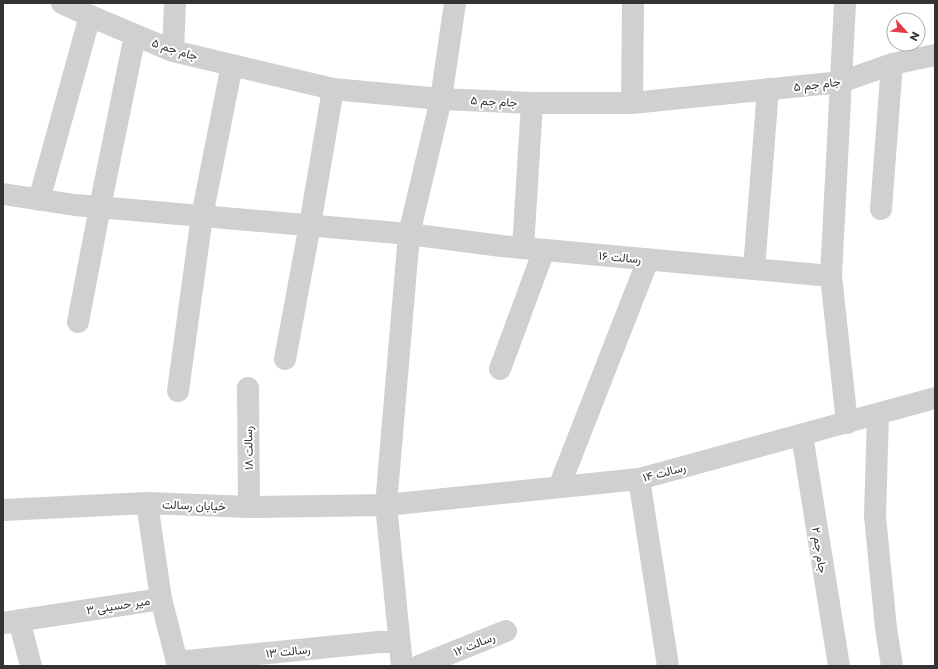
<svg xmlns="http://www.w3.org/2000/svg" width="938" height="669" font-family="Montserrat,Vazirmatn,sans-serif">
  <rect width="100%" height="100%" fill="#fff"/>
  <g fill="none" stroke-linecap="round" stroke-linejoin="round">
    <path stroke="#d0d0d0" stroke-width="22" d="M62,3L90,16L173,51L333,89L441,99L532,103H632L841,82L892,64L935,55
      M845,3L831,276L847,423
      M173,51L175,3
      M632,103L633,3
      M3,194L75,205L409,234L501,246L831,276
      M39,200L90,16
      M881,209L892,64
      M523,248L532,103
      M754,269L768,89
      M78,322L100,207L135,35
      M285,359L310,225L333,89
      M500,369L544,250
      M248,388L249,507
      M178,391L202,216L232,65
      M878,414L875,516L886,628L892,666
      M802,435L839,666
      M639,479L668,666
      M559,487L648,260
      M3,510L147,503L249,507L386,505L639,479L935,398
      M161,599L178,666
      M19,620L31,666
      M3,623L161,599L147,503
      M177,662L399,640
      M402,666L386,505L409,234L441,99L455,3
      M419,666L506,631"/>
  </g>
  <g text-anchor="middle" dominant-baseline="central" stroke-width="4" stroke-linejoin="round" paint-order="stroke">
    <g font-size="12" fill="#333" stroke="#fff">
      <text transform="translate(175 49) rotate(18)">جام جم ۵</text>
      <text transform="translate(817 84) rotate(-7)">جام جم ۵</text>
      <text transform="translate(494 101) rotate(3)">جام جم ۵</text>
      <text transform="translate(620 257) rotate(5)">رسالت ۱۶</text>
      <text transform="translate(248 448) rotate(-91)">رسالت ۱۸</text>
      <text transform="translate(664 472) rotate(-15)">رسالت ۱۴</text>
      <text transform="translate(194 505) rotate(2)">خیابان رسالت</text>
      <text transform="translate(820 550) rotate(81)">جام جم ۲</text>
      <text transform="translate(118 605) rotate(-9)">میر حسینی ۳</text>
      <text transform="translate(474 644) rotate(-22)">رسالت ۱۲</text>
      <text transform="translate(288 651) rotate(-6)">رسالت ۱۳</text>
    </g>
  </g>
  <rect width="938" height="669" fill="none" stroke="#333333" stroke-width="8"/>
  <g transform="translate(906 32) rotate(117)"><circle r="19" fill="#ffffff" stroke="#adadad"/>
  <path d="M0-3L7 15L0 10L-7 15Z" fill="#e63946"/>
  <text y="-6" font-size="11" font-weight="bold" text-anchor="middle" fill="#333333">N</text>
  </g>
</svg>
